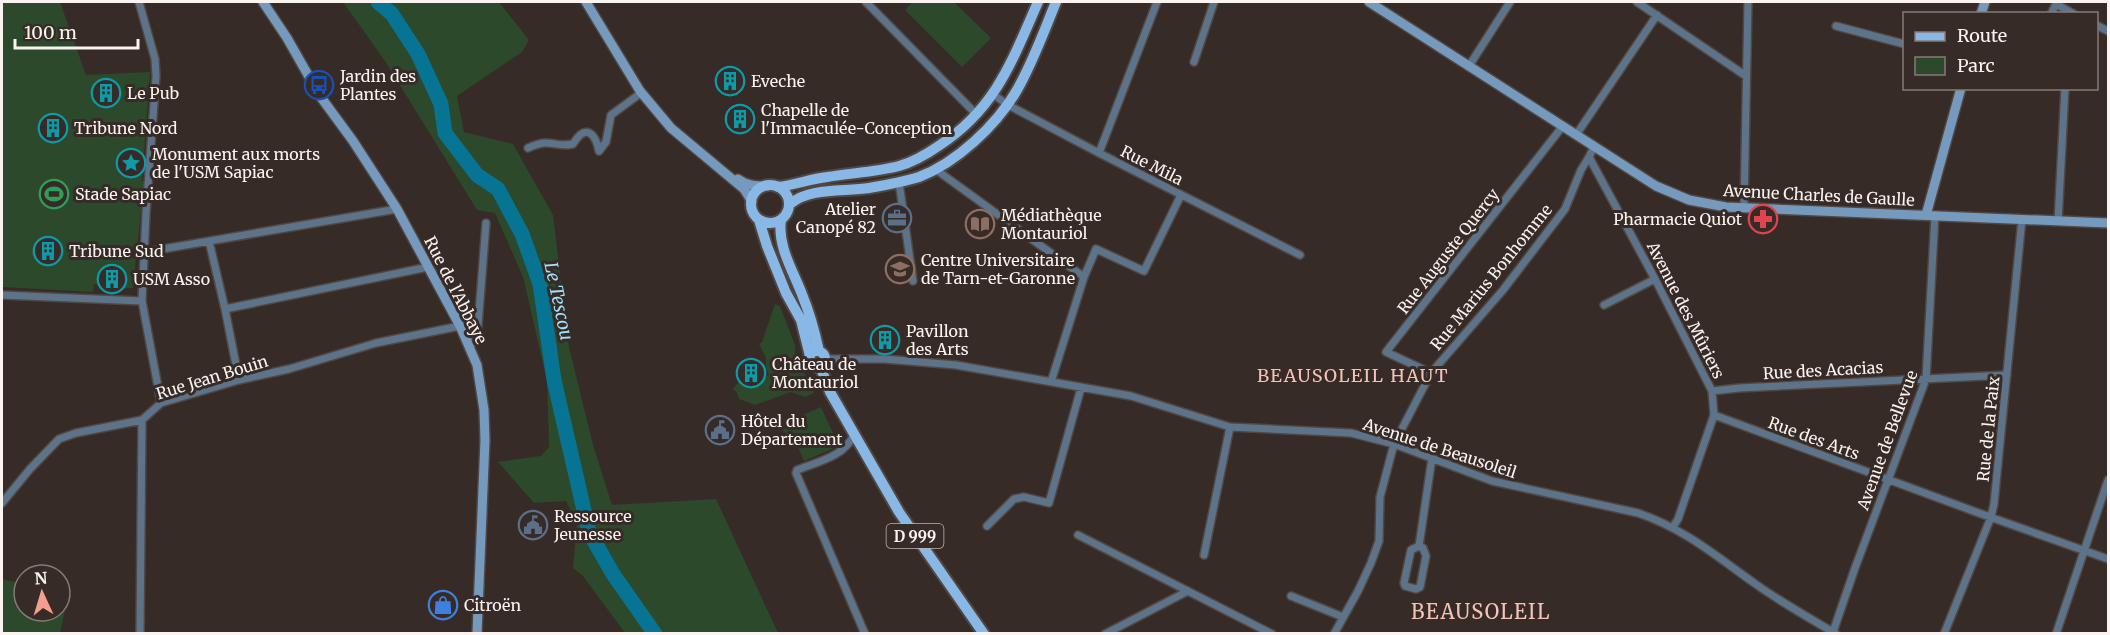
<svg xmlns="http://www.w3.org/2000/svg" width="2110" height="635" font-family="Merriweather,serif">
  <rect width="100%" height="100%" fill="#362b26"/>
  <path fill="#2c492b" d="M2,2H60L86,75L150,72L142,181L144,182L133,288L112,289L111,288L94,284L93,292L2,287Z
    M343,2H499L529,40L522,52L457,96L464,132L513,144L553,215L569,347L593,445L612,505L716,499L778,633H625L583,576L573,568L577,523L566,501L534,503L498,462L541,456L549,447L547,381L523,277L495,213L477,210L385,61Z
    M913,2H954L991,38L962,67L905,10Z
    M775,304L780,306L795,345V353L797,357L784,363L788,371L801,366L814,393L805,397L791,392L755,405L739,399L736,391L733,390L734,387L741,380L744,387L753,383L755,386L761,383L759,380L769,375L766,368V358L759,344L762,342Z
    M821,407L839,446L804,461L795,440L783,431L780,425Z
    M2,579L24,584V611H60V591L69,593L60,633H2Z"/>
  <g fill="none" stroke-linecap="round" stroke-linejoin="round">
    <path stroke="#077494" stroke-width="15" d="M378,2L392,14L418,54L441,104L445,133L477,175L498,189L522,234L540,284L554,380L589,532L613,574L655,634"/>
    <g stroke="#514742" stroke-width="10">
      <path id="street" d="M139,2L155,59L156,76L146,213L142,301L161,403
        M866,2L977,115
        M1637,2L1746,76
        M2051,14L2056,4L2074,14
        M2096,25L2108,31
        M1836,26L1904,44
        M1194,62L1214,2
        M1469,66L1510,2
        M994,95L1008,105L1099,153L1300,255
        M1576,135L1657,15
        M1594,147L1589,157L1655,279L1712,391L1714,415L1678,519L1673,527
        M528,148C552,137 553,148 573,144C585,124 595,132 599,151
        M599,151L606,142L611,115L641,93
        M1099,153L1157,2
        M935,169L1084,277
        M899,182L913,281
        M1744,208L1748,2
        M2058,221L2065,88
        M209,241L225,309L239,380
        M145,252L397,209
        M2,295L142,301
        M1604,305L1655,279
        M225,309L428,267
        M470,347L473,342L478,326L486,223
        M825,359H884L956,365L1131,396L1230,427L1351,433L1394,444L1492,481L1638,513C1685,529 1717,557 1757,585C1782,603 1810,618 1836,634
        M1431,373L1386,352L1562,127
        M1051,382L1084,277L1096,249L1144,271L1181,195
        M1712,391L1739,388L2007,375
        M1714,415L1976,512L2108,559
        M854,434C846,456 817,462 797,470L796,473L865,634
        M2,503L30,469L59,439L76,433L142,420L161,403L239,380L289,369L376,343L460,326
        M987,526L1014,499L1024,497L1049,503L1081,388
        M1078,535L1272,634
        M1419,546L1423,548L1426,556L1420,587L1416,589L1405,586L1404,583L1411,550L1419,546L1432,458
        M1204,555L1230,427
        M1291,596L1343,617
        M1833,632L1855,568L1926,379L1935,215
        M140,634L142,420
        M1105,634L1188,591
        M1334,634L1358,591L1371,563L1379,541L1380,497L1394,444L1431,373L1503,290L1565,209L1581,170L1589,157
        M1944,634L1991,517L1994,504L2022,219
        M2056,634L2108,480"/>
    </g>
    <g stroke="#514742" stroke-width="12">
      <path id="secondary" d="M263,2L287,38L320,96L353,141L397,209L460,326L477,365L484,410L485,440L477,634
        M586,2L640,91L671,128L744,189L752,202
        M1369,2L1656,186L1689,200L1726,207L2108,223
        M1981,14L1985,2
        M738,179C747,186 757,186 768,186
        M1926,215L1961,88"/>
    </g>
    <g stroke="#514742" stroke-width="14">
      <path id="primary" d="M751 204a19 19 0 1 1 38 0a19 19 0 1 1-38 0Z
        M778,187C795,185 810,179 827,177C851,173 876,172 899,166C914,162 927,154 940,145C996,108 1012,61 1038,2
        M790,204C810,187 844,192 869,188C886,185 903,182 919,177C956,163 997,125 1017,90C1033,62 1044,31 1056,2
        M759,220L767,246L786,293L801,320L810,356
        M781,220C777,247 794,272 803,297C810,314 815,333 819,351
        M809 359a8 8 0 1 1 16 0a8 8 0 1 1-16 0Z
        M820,366L830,392L899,512L984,634"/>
    </g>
    <use href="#street" stroke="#5d7389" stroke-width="7"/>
    <use href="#secondary" stroke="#769abe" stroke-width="9"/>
    <use href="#primary" stroke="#89b8e6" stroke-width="10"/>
  </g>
  <defs>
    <g id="building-ring" transform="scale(1.5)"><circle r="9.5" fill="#362b26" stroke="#0f9aa8" stroke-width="1.5"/><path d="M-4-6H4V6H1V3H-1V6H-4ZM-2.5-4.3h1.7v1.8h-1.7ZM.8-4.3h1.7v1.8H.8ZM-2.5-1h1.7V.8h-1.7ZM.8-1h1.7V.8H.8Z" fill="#0f9aa8"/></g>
    <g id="bus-ring" transform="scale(1.5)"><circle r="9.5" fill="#362b26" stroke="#1a4fb4" stroke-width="1.5"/><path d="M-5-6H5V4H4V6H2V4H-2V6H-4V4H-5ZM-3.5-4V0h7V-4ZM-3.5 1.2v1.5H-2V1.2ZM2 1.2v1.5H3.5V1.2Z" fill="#1a4fb4"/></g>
    <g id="sight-ring" transform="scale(1.5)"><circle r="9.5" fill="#362b26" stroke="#0f9aa8" stroke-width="1.5"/><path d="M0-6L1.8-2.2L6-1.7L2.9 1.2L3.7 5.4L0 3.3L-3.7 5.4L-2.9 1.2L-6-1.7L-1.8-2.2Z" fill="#0f9aa8"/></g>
    <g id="stadium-ring" transform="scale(1.5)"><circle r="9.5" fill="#362b26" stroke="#2e9e5b" stroke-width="1.5"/><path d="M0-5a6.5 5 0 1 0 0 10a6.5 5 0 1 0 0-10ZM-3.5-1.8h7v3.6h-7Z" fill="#2e9e5b"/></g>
    <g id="office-ring" transform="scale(1.5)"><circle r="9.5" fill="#362b26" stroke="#5c6f8a" stroke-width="1.5"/><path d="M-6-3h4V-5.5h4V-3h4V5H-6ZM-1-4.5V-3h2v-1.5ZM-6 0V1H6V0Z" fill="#5c6f8a"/></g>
    <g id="pharmacy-ring" transform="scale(1.5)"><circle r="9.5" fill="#362b26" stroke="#e0444e" stroke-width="1.5"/><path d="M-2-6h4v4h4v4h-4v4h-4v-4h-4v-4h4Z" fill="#e0444e"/></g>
    <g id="library-ring" transform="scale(1.5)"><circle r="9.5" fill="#362b26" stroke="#8d6e63" stroke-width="1.5"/><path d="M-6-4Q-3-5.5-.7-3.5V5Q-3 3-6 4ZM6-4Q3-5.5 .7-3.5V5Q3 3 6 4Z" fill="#8d6e63"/></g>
    <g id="university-ring" transform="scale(1.5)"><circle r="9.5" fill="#362b26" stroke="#8d6e63" stroke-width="1.5"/><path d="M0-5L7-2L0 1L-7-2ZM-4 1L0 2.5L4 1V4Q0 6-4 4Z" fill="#8d6e63"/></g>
    <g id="civic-ring" transform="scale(1.5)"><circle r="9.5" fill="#362b26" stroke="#5c6f8a" stroke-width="1.5"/><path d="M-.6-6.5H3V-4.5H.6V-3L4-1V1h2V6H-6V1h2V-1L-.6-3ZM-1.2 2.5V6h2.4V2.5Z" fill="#5c6f8a"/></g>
    <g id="shop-ring" transform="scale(1.5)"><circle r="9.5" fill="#362b26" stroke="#3f7fe0" stroke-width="1.5"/><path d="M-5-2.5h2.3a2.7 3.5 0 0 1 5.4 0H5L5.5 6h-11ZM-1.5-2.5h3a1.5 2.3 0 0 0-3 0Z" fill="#3f7fe0"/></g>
  </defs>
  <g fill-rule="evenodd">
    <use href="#building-ring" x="730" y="81"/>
    <use href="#bus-ring" x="319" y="85"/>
    <use href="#building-ring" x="106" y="93"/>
    <use href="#building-ring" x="740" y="119"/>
    <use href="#building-ring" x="53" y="128"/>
    <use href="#sight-ring" x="131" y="163"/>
    <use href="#stadium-ring" x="54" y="194"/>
    <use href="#office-ring" x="897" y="218"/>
    <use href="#pharmacy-ring" x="1763" y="219"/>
    <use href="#library-ring" x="980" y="224"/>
    <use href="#building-ring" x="48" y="251"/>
    <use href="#university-ring" x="900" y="269"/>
    <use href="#building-ring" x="112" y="279"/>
    <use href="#building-ring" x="885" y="340"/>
    <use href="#building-ring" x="751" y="373"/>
    <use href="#civic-ring" x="720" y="430"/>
    <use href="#civic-ring" x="533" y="525"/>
    <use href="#shop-ring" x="443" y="605"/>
  </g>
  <g text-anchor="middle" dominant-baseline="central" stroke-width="6" stroke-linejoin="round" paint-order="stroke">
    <rect fill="#362b26" stroke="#bfb7b3" stroke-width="1.5" x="886.5" y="524" width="57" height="24" rx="4.5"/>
    <g font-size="15" font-weight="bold" fill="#faf3f0">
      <text x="915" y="536">D 999</text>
    </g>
    <g font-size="16" fill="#faf3f0" stroke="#362b26" text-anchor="start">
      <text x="340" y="76">Jardin des<tspan x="340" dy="18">Plantes</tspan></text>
      <text x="751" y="81">Eveche</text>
      <text x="127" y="93">Le Pub</text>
      <text x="761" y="110">Chapelle de<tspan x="761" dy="18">l'Immaculée-Conception</tspan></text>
      <text x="74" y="128">Tribune Nord</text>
      <text x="152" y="154">Monument aux morts<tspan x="152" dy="18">de l'USM Sapiac</tspan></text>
      <text x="75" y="194">Stade Sapiac</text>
      <text x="876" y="209" text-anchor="end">Atelier<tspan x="876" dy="18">Canopé 82</tspan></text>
      <text x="1001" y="215">Médiathèque<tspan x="1001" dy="18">Montauriol</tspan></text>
      <text x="1742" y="219" text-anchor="end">Pharmacie Quiot</text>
      <text x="69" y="251">Tribune Sud</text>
      <text x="921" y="260">Centre Universitaire<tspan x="921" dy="18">de Tarn-et-Garonne</tspan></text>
      <text x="133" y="279">USM Asso</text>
      <text x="906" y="331">Pavillon<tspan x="906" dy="18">des Arts</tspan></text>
      <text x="772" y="364">Château de<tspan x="772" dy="18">Montauriol</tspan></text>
      <text x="741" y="421">Hôtel du<tspan x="741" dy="18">Département</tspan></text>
      <text x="554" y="516">Ressource<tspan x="554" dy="18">Jeunesse</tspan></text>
      <text x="464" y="605">Citroën</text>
    </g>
    <g font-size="16" fill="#faf3f0" stroke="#362b26">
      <text transform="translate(1152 165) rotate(27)">Rue Mila</text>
      <text transform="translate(1819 195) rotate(3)">Avenue Charles de Gaulle</text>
      <text transform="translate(1448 251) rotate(-52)">Rue Auguste Quercy</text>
      <text transform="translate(1491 277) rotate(-51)">Rue Marius Bonhomme</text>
      <text transform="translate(456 290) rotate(63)">Rue de l'Abbaye</text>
      <text transform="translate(1686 310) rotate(63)">Avenue des Mûriers</text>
      <text transform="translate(1823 370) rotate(-3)">Rue des Acacias</text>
      <text transform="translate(212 377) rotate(-17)">Rue Jean Bouin</text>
      <text transform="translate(1988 429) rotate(-84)">Rue de la Paix</text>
      <text transform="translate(1814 438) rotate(20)">Rue des Arts</text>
      <text transform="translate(1887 440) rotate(-70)">Avenue de Bellevue</text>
      <text transform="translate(1440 448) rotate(18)">Avenue de Beausoleil</text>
    </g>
    <g font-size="18" font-style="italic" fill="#a0e2fd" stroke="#362b26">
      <text transform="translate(559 301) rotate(78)">Le Tescou</text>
    </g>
    <g font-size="18" letter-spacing="1.5" fill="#f5c3b9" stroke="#362b26">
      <text x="1353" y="375">BEAUSOLEIL HAUT</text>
    </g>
    <g font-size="20" letter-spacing="1.5" fill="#f5c3b9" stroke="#362b26">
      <text x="1481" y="611">BEAUSOLEIL</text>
    </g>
  </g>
  <rect width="2110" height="635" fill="none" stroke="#faf3f0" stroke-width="6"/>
  <rect x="1903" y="12" width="195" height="78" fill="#362b26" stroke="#847b77" stroke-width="1.5"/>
  <rect x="1915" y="32" width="30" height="9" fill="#89b8e6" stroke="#847b77" stroke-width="1.5"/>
  <text x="1957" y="42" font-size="18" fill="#faf3f0">Route</text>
  <rect x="1915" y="57" width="30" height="18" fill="#2c492b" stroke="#847b77" stroke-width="1.5"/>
  <text x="1957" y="72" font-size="18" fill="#faf3f0">Parc</text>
  <g transform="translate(42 593) rotate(356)"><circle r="28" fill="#362b26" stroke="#847b77" stroke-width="1.5"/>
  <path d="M0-4.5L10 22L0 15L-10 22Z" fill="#f59d8e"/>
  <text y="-9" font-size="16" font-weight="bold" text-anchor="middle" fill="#faf3f0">N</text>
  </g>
  <path d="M15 39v9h123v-9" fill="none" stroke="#faf3f0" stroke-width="3"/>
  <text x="24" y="39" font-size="18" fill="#faf3f0" stroke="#362b26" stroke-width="4.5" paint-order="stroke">100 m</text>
</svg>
